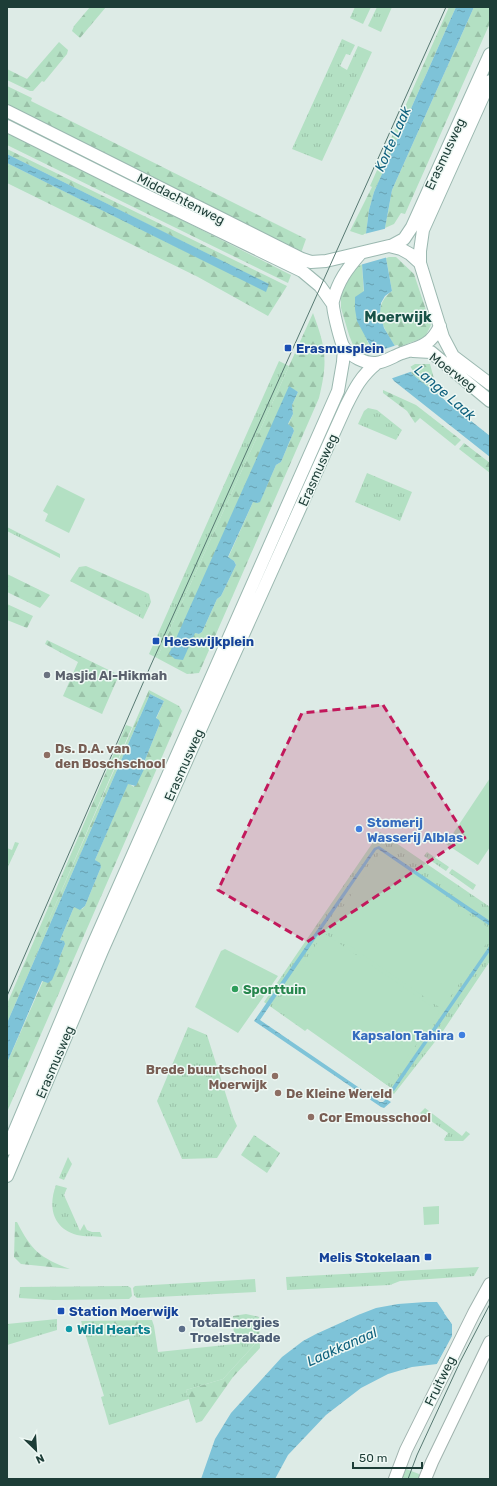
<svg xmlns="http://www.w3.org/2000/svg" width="497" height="1486" font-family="Rubik,sans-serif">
  <defs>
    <pattern id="grass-tufts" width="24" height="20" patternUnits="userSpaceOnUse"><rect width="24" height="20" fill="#b3e0c3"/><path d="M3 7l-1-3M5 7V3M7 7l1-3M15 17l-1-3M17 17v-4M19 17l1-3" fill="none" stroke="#9ac1a8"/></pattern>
    <pattern id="forest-firs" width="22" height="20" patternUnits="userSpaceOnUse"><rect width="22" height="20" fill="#b3e0c3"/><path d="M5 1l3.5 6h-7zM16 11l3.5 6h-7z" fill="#9ac1a8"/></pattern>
    <pattern id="water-ripples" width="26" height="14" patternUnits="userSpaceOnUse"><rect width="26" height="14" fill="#7ec3d8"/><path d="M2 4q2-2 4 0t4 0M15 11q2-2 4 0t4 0" fill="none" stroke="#67a0b0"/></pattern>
  </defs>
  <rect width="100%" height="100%" fill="#ddebe6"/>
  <path fill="url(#grass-tufts)" d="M355,7H371L363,24L350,18Z
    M377,7H392L381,32L368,26Z
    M342,39L355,45L350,55L346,54L340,66L347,70L358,46L372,52L322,161L292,149Z
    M279,361L289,366L157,658L149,654Z
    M368,408L377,410L402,430L396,440L358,424L364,411Z
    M367,473L412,492L400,521L355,502Z
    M7,527L60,554V558L7,531Z
    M145,592L149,594L151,602L143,619L138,616L145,599Z
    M380,832L490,907V961L441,1034L394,1094L389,1090L391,1088L308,1028L305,1031L264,1002Z
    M15,842L19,843L7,869V848L12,850Z
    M427,852L449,867L446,871L424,856Z
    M452,869L476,885L473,890L449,873Z
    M188,1027L207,1035L233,1117L237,1126L217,1158L182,1159L157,1101Z
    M425,1108L462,1136L466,1131L470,1134L463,1141H445L444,1139L448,1133L420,1113Z
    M68,1157L72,1164L64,1180L59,1178Z
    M56,1185L67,1188L64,1195L80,1231L84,1224L87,1230L92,1232H100L102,1237C94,1236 85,1237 77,1235C52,1228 48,1206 56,1185Z
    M479,1267L474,1276L400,1281L390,1285L287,1290L286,1277Z
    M255,1279L256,1292L137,1298L134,1295L133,1288L135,1286Z
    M128,1286L131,1288L132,1296L129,1299L53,1300L19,1298L20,1287Z
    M57,1319V1330L7,1345V1324Z
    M253,1321L255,1344L223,1379L186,1390L189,1399L109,1425L101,1397L104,1396L84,1330L154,1326L158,1352L235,1344L233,1324Z
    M406,1469L419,1474L420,1479H399L404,1470Z"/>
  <path fill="url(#forest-firs)" fill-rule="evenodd" d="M90,7H106L80,38L72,31L74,26Z
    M449,7H456L374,192L369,210L366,234L362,235L350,231L372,187L370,186Z
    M474,7H490V23L405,214L401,213L394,224L385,228L392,190Z
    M59,42L68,50L67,54L44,82L42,81L33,91H30L7,80V69L27,79Z
    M7,86L32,98L31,101L306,239L301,253L7,107Z
    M7,132L291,275L288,283L7,145Z
    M7,149L275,280L287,286L268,316L198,277L7,183V163L266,291L268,284L7,154Z
    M389,257H396L414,274L431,325L425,337L399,347L398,345L395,346C383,327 370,308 392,291L386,258Z
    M362,264L367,341L374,353L365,355L355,350L349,335L341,308V292L353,269Z
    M313,313C326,348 328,361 319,398L199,673L187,674L157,658ZM289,387L298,392L292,405L293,414L288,425L293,428L294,431L281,462L276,465L260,501L253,502L228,558L234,561L236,565L221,596L217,599L202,632L199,634L195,633Z
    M415,364H430L437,390L444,399L412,374L411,372L413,371L410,367Z
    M383,390L416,405L461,440L455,446L420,418L415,423L407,411L383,393Z
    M464,443L490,463V473L459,449Z
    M86,566L145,592L146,599L138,616L70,581L79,567Z
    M7,574L50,595L40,608L7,592Z
    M7,604L33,616L27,628L7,620Z
    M47,640L119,675L102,714L63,696L78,662L45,644Z
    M149,690L179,706L182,711L7,1112V1063L43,981L59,959L65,944L60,940L74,907L82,909L85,906L101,867L95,860L128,783L134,787L160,723L156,719L164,701L150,694L7,1023V1004L126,725L132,727L35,952Z
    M254,1135L280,1153L267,1173L241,1155Z
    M15,1222H17C31,1250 40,1258 70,1269L21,1264L14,1257Z
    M246,1314L259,1317L260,1348L233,1377L202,1421L196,1423L186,1390L223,1379L255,1344L253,1321L233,1324V1316Z
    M152,1320L154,1326L84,1330L81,1321Z"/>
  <path fill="#b3e0c3" d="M57,485L85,499L69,533L45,521L48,514L43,511Z
    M490,778V847L478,865L446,844Z
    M380,853L490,929V938L442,1009L327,930Z
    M324,933L440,1012L387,1085L275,1006Z
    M225,949L278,976L238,1033L195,1007L221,951Z
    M439,1206V1224L424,1225L423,1207Z"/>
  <path fill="url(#water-ripples)" d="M456,7H474L392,190L385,228L386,258L392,291L385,296L381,303L380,313L384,328L412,374L490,436V457L394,381L374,353L357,321L355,309V297L364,291L362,264L369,210L374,192Z
    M7,154L269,284L266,292L7,163Z
    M289,386L298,392L292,405L293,414L288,424L293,428L294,431L281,462L276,465L260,502L257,503L253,502L228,557L234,561L236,565L221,596L217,599L202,632L199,634L195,633L183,660L175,659L169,654Z
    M150,694L164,701L156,718L159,720L160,723L145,760L147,763L136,786L128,784L95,860L100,863L101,867L85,906L80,910L74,907L60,940L64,941L65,944L59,959L60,961L52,980L48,983L42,981L7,1063V1023Z
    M379,846L490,921V926L378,849L376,850L260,1020L380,1102H383L386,1099L391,1102L384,1108L381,1107L254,1021L374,848Z
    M490,945V951L394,1091L391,1089Z
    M426,1302H437L452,1324V1329L490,1327L446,1348L437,1364L412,1367L388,1374L361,1388L326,1415L288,1455L275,1479H201L215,1439L231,1413L282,1357L303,1341L316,1334L358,1315L376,1308L398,1304Z"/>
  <path fill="#ddebe6" d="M388,228V257L360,265L364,234Z
    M397,345L413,371L390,379L372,353Z
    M444,1313H447L454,1323V1328L490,1325V1349L447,1350L439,1364H437L452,1336V1324Z"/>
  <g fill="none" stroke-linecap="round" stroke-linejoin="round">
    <g stroke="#a0b3ae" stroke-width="14">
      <path id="tertiary" d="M395,1479L406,1450L474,1313L490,1284
        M425,1479L432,1462L490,1342"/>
    </g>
    <g stroke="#9bb8b0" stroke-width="14">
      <path id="secondary" d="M7,111L302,259L311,262L326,261L389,246L401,249L410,254L420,263L443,337L453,356L490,384
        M7,126L139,192L302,271L320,286L332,303
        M391,246L404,239L412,227L490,54
        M360,254C347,269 338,281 333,301C331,305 341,343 344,348C351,356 365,364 376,363C385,362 394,356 402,353C420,347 431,345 440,326
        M420,263V251L423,230L490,81
        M413,351L431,352L490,401
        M7,1149L92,947L338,391L343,362L344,347
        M7,1176L102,951L201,728L346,406C355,388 361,376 377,363"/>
    </g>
    <use href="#tertiary" stroke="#fff" stroke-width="12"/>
    <use href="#secondary" stroke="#fff" stroke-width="12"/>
    <path stroke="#577972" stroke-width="1" d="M7,996L150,667L446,7
      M408,1479L417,1455L460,1362L490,1304"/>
  </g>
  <path fill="#c2185b" fill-opacity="0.2" stroke="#c2185b" stroke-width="3" stroke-dasharray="8 5" stroke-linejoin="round" d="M383,705L466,837L307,942L218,890L302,713Z"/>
  <g fill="#1a4fb4" stroke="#eef8f4" stroke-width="1.5">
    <rect x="284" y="344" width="8" height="8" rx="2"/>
    <rect x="152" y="637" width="8" height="8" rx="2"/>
    <rect x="424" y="1253" width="8" height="8" rx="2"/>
    <rect x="57" y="1307" width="8" height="8" rx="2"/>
  </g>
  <circle fill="#6b7280" stroke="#eef8f4" stroke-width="1.5" cx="47" cy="675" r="4"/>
  <g fill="#8d6e63" stroke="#eef8f4" stroke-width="1.5">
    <circle cx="47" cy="755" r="4"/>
    <circle cx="275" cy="1076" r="4"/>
    <circle cx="278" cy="1093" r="4"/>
    <circle cx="311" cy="1117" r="4"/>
  </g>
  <g fill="#3f7fe0" stroke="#eef8f4" stroke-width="1.5">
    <circle cx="359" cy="829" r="4"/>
    <circle cx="462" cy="1035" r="4"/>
  </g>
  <circle fill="#2e9e5b" stroke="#eef8f4" stroke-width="1.5" cx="235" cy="989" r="4"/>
  <circle fill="#0f9aa8" stroke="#eef8f4" stroke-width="1.5" cx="69" cy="1329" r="4"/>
  <circle fill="#5c6f8a" stroke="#eef8f4" stroke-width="1.5" cx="182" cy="1329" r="4"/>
  <g text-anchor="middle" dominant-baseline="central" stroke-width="3" stroke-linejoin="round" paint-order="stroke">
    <g font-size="13" fill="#1d3d37" stroke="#eef8f4">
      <text transform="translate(445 154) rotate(-65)">Erasmusweg</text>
      <text transform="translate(181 199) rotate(27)">Middachtenweg</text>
      <text transform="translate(453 372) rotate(37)">Moerweg</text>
      <text transform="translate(318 470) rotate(-66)">Erasmusweg</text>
      <text transform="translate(184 765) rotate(-66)">Erasmusweg</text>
      <text transform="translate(55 1062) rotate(-67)">Erasmusweg</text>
      <text transform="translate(440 1381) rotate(-64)">Fruitweg</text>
    </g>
    <g font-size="13" font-weight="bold" fill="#164399" stroke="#eef8f4" text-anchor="start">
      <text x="296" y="348">Erasmusplein</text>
      <text x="164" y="641">Heeswijkplein</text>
      <text x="420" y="1257" text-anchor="end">Melis Stokelaan</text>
      <text x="69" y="1311">Station Moerwijk</text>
    </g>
    <g font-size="13" font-weight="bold" fill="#5b616d" stroke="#eef8f4" text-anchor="start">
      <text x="55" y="675">Masjid Al-Hikmah</text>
    </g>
    <g font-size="13" font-weight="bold" fill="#785e54" stroke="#eef8f4" text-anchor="start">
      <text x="55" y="748">Ds. D.A. van<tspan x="55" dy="15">den Boschschool</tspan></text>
      <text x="267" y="1069" text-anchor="end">Brede buurtschool<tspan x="267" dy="15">Moerwijk</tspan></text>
      <text x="286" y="1093">De Kleine Wereld</text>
      <text x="319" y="1117">Cor Emousschool</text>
    </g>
    <g font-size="13" font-weight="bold" fill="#366cbe" stroke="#eef8f4" text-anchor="start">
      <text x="367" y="822">Stomerij<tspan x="367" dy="15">Wasserij Alblas</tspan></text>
      <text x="454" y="1035" text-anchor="end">Kapsalon Tahira</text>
    </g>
    <g font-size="13" font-weight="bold" fill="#27864d" stroke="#eef8f4" text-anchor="start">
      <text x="243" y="989">Sporttuin</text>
    </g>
    <g font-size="13" font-weight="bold" fill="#4e5e75" stroke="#eef8f4" text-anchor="start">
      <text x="190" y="1322">TotalEnergies<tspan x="190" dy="15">Troelstrakade</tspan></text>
    </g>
    <g font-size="13" font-weight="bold" fill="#0d838f" stroke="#eef8f4" text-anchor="start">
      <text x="77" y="1329">Wild Hearts</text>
    </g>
    <g font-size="14" font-style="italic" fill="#11637f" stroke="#eef8f4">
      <text transform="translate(393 139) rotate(-66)">Korte Laak</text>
      <text transform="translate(445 393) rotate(41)">Lange Laak</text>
      <text transform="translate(342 1347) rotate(-24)">Laakkanaal</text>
    </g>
    <g font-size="15" font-weight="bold" fill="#175147" stroke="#eef8f4">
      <text x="398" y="317">Moerwijk</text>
    </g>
  </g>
  <rect width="497" height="1486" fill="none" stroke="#1d3d37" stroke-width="16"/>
  <g transform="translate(36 1450) rotate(155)" stroke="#eef8f4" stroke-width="3" paint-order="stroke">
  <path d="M0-3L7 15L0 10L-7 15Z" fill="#1d3d37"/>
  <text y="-6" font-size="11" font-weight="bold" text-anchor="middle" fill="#1d3d37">N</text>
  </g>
  <path d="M353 1462v6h69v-6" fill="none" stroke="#1d3d37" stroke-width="2"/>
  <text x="359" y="1462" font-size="12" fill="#1d3d37" stroke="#eef8f4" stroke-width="3" paint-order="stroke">50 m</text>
</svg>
